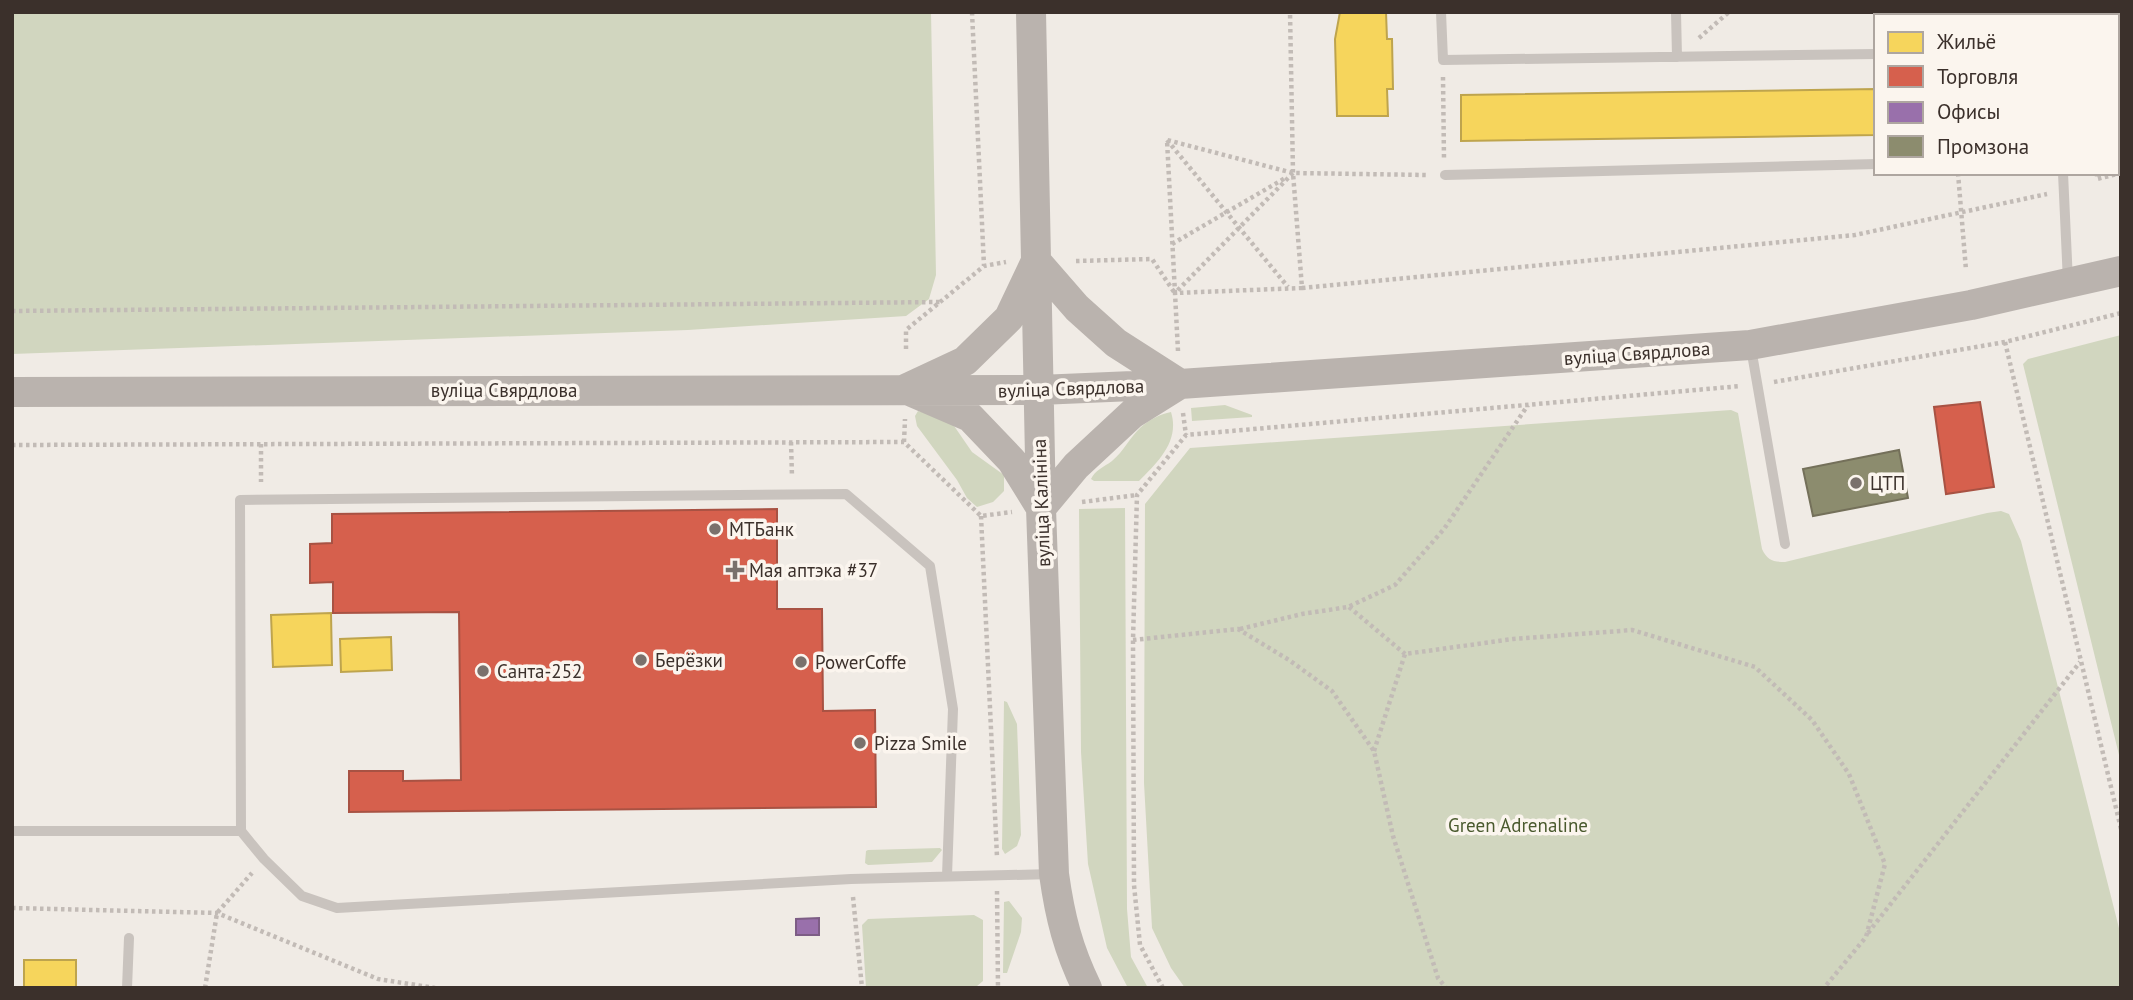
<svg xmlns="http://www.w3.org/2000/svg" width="2133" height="1000" font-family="'PT Sans',sans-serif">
  <rect width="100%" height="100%" fill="#f0ebe5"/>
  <path fill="#d1d6bf" d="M12,12H931L936,275L929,299L906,316L688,330L12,354Z
    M2121,335V763L2023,364L2028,359Z
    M1225,405L1252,415V417L1192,421L1191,408Z
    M1731,410L1738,413L1762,549C1767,560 1773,562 1785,562L1987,513L2001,511L2009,514L2021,541L2121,936V988H1185L1171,968L1152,928L1144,783L1145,504L1190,448Z
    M918,411L950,420L972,452L1004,475V491L993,502L977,507L967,498L957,480L917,426L915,416Z
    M1171,412C1180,441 1158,462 1139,481H1094L1091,479C1095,470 1104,467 1112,461C1124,451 1130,437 1141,427C1149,420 1160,414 1171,412Z
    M1125,508L1127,909L1131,957L1148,988H1128L1107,948L1088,864L1081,752L1079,509Z
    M1004,701L1007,702L1017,724L1021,835L1017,846L1005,854L1002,849Z
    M940,848L942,850L932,862L868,865L865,863L866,851L868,850Z
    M1009,901L1022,918L1021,932L1007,973H1003L1004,902Z
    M974,915L983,920V981L977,986L866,988L862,925L868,919Z"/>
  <path fill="#f6d55c" stroke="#bea44d" stroke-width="2" d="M1340,12H1386L1387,39H1392L1393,89H1387L1388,116H1337L1335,39Z
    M1974,12H2023V16H1974Z
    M1876,89V135L1461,141V95Z
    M331,613L332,665L273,667L271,615Z
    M391,637L392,670L341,672L340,639Z
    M24,960H76V988H24Z"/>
  <path fill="#d6604d" stroke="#a85243" stroke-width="2" d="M2117,58H2121V121H2117Z
    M1980,402L1994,487L1946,494L1934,407Z
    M777,509V609H822L823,711L875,710L876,807L349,812V771H403V781L461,780L459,612L333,613V582L310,583V544L332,543V514Z"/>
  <path fill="#9970ab" stroke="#7d5d85" stroke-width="2" d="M819,918V935H796V919Z"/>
  <path fill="#8c8c6e" stroke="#74705a" stroke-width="2" d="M1899,450L1908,498L1813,516L1803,469Z"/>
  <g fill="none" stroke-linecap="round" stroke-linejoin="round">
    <path stroke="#c2bbb6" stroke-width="4.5" stroke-dasharray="3.5 3.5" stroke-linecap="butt" d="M972,12L984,266
      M1699,38L1729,12
      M2117,48H2121
      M1443,77L1444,159
      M1167,140L1288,287
      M1293,173L1175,293L1167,140L1293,173L1427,175
      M1958,173L1966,270
      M2097,173V179L2121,173
      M1172,244L1287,177
      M1076,261L1152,259L1174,292
      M1302,288L1855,235L2047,194
      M12,311L940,302
      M2005,342L2121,829
      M906,349V330L984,266L1006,262
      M1178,351L1175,293L1302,288L1293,173L1290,12
      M1774,382L2005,342L2121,313
      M1183,413L1186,435
      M791,442L792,477
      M904,442L905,419
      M261,444V482
      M12,445L904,442L981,516L1012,512
      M1082,502L1137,495
      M981,516L997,857
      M1349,607L1405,654
      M1240,629L1302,614L1348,607L1395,585L1444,529L1528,405
      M1133,640L1238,629L1289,660L1332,691L1374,751L1393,836L1438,978L1446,988
      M1374,751L1405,654L1513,639L1632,630L1755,667L1812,720L1849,774L1885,864L1866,937L1824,988
      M997,891L998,988
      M853,897L862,988
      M12,908L217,913L378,979L435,988
      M1868,933L2080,662
      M205,988L217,913L252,873
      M1163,988L1140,945L1134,885L1133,640L1137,495L1186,435L1741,386"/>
    <path stroke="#c9c3be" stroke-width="10" d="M1441,12L1443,60L1876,54
      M1676,12L1677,57
      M1953,12V16
      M2059,12V16
      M2063,173L2068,282
      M1445,175L1876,164
      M1751,348L1785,544
      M12,831H241L264,859L302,896L337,908L851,879L1052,874
      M241,831L240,500L846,494L930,566L953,709L947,876
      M127,988L129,938"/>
    <path stroke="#bab3ae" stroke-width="30" d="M1031,12L1041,508L1054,874C1060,917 1068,949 1087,988
      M1036,261L1077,308L1116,343L1180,384L1132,414L1076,466L1041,508L1012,461L970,417L905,389L965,361L1009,318Z
      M12,392L1039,390L1180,384L1750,345L1971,305L2121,271"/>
  </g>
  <g fill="#7a716c" stroke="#fbf5ee" stroke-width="2.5">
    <circle cx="1856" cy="483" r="7"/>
    <circle cx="715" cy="529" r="7"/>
    <path d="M731.5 559.5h7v7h7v7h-7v7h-7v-7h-7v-7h7z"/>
    <circle cx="641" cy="660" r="7"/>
    <circle cx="801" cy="662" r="7"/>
    <circle cx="483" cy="671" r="7"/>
    <circle cx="860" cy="743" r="7"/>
  </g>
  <g text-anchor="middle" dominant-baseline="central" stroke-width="7" stroke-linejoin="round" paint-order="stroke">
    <g font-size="19" fill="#3b302b" stroke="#fbf5ee">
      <text transform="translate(1637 353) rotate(-4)">вуліца Свярдлова</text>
      <text transform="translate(1071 388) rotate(-2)">вуліца Свярдлова</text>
      <text x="504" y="390">вуліца Свярдлова</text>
      <text transform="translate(1041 503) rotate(-92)">вуліца Калініна</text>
    </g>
    <g font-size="19" fill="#3b302b" stroke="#fbf5ee" text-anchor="start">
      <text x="1870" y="483">ЦТП</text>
      <text x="729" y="529">МТБанк</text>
      <text x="749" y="570">Мая аптэка #37</text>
      <text x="655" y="660">Берёзки</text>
      <text x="815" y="662">PowerCoffe</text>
      <text x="497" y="671">Санта-252</text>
      <text x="874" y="743">Pizza Smile</text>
    </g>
    <g font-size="19" fill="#4a5a2e" stroke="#fbf5ee">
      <text x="1518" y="825">Green Adrenaline</text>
    </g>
  </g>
  <rect width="2133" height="1000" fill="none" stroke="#3b302b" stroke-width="28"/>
  <rect x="1874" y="14" width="245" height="161" fill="#fbf5ee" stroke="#aea6a0" stroke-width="2"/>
  <rect x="1888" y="32" width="35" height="21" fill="#f6d55c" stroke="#aea6a0" stroke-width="2"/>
  <text x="1937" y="49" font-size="21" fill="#3b302b">Жильё</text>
  <rect x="1888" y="66" width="35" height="21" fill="#d6604d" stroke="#aea6a0" stroke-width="2"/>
  <text x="1937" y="84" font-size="21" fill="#3b302b">Торговля</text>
  <rect x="1888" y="102" width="35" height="21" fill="#9970ab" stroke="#aea6a0" stroke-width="2"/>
  <text x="1937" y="119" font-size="21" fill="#3b302b">Офисы</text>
  <rect x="1888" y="136" width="35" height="21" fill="#8c8c6e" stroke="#aea6a0" stroke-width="2"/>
  <text x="1937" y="154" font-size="21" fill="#3b302b">Промзона</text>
</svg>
